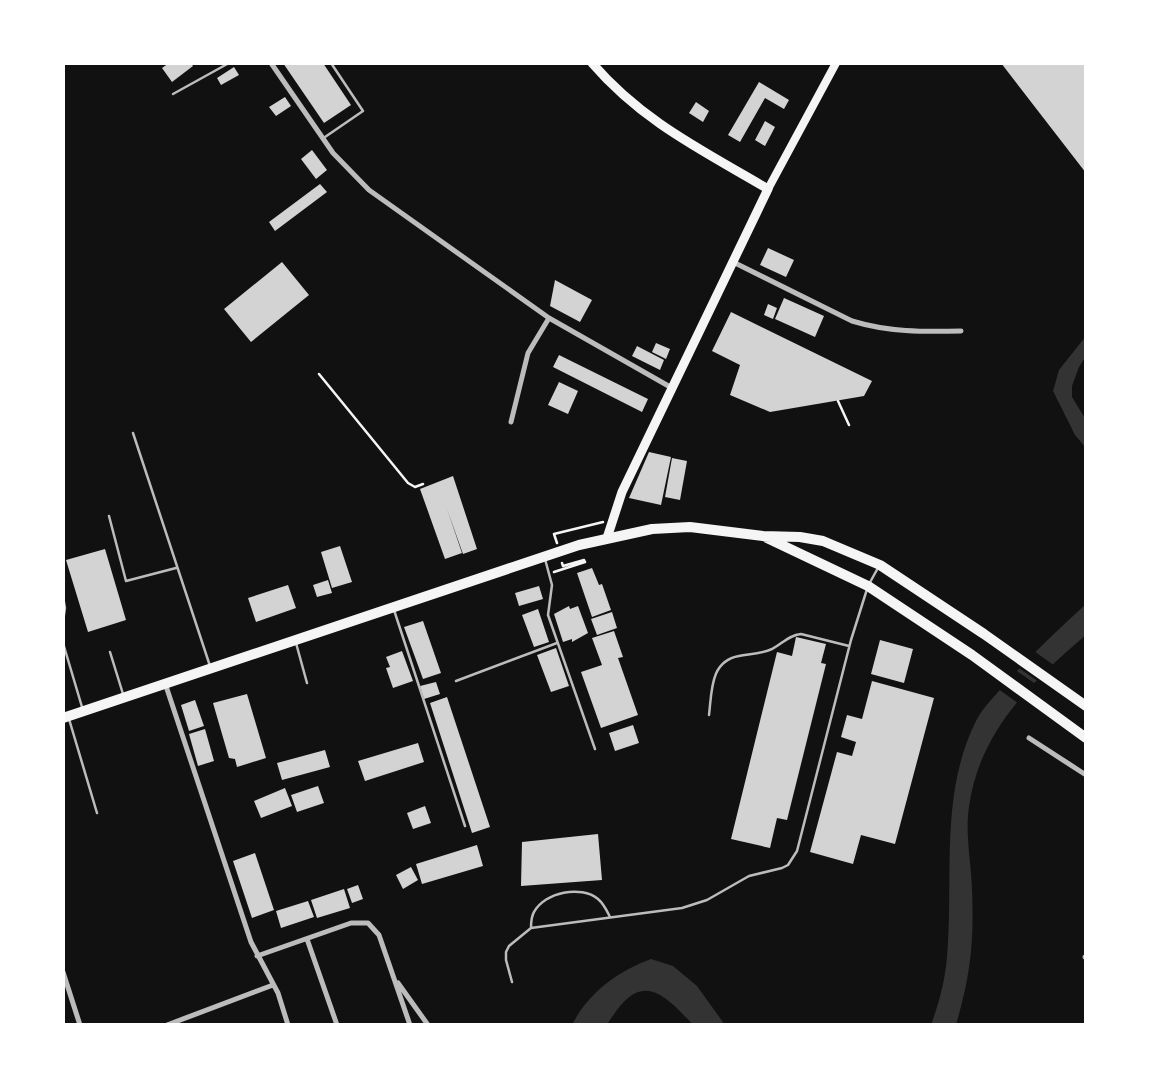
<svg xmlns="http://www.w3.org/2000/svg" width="1149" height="1088" font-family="Signika,sans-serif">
  <rect width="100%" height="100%" fill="#111"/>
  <path fill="#333" d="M1086,336V356L1079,367L1072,386V397L1086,420V448L1075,435L1053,391L1059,370Z
    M1086,604V635C1031,682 979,732 969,807C965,833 971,862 972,888C974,942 971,973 956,1025H931C939,1003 945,981 947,957C954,878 939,795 976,721C983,707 996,695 1006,683C1031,655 1058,630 1086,604Z
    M651,959L673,966L697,986L725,1025H693C659,987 638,972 607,1025H572C588,993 618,971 651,959Z"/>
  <path fill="#111" d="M1031,649L1055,666L1039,682L1016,666Z
    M1014,669L1037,685L1019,704L997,688Z"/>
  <path fill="#d3d3d3" d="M169,63H191L193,66L172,82L162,68Z
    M283,63H323L351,105L324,123Z
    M1001,63H1086V173Z
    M234,67L239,75L221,85L217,78Z
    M759,82L789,100L784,109L765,98L740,142L728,135Z
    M285,97L291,106L276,116L269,107Z
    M696,102L709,111L703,122L689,113Z
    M765,121L775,127L765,146L755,140Z
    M312,150L327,170L316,179L301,159Z
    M320,184L327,192L275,231L269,222Z
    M768,248L794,260L786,277L760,265Z
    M282,262L309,295L251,342L224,309Z
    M555,280L592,300L580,322L550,306Z
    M784,298L824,316L815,337L775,319Z
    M768,304L777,308L773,319L764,315Z
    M731,312L872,381L864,396L770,412L730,395L740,365L712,351Z
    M656,343L670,349L666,359L652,352Z
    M637,346L664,360L660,370L632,356Z
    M559,355L648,399L642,412L553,367Z
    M559,382L578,391L568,414L548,405Z
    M649,452L671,457L661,505L629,498Z
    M672,458L687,461L680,500L665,497Z
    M453,476L477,549L463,554L447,509L462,553L445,559L420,489Z
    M340,546L352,582L332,588L321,552Z
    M105,549L126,620L88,632L66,560Z
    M592,568L599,585L602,584L611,610L592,617L577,573Z
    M328,580L332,593L317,597L313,585Z
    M288,585L296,608L256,622L248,598Z
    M539,586L543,599L519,606L515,593Z
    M569,606L570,609L578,606L588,633L572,642V639L563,642L554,614Z
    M538,609L549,642L534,647L522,615Z
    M612,612L617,628L597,635L591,619Z
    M423,621L441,673L423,679L404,627Z
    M614,631L623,657L618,658L638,715L601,728L581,672L602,665L592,638Z
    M796,637L826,644L821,663L826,664L787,820L777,818L770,848L731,839L777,652L792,656Z
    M880,640L913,649L904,683L871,674Z
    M556,648L569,686L551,692L537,655Z
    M402,651L413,681L393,688L386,668L390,667L386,657Z
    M872,681L934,698L895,844L861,835L853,864L810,852L837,752L852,756L856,742L841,737L847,715L862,719Z
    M436,682L440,694L424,699L420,686Z
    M247,694L266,758L237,767L235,759L229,758L213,703Z
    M447,697L490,827L472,833L430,703Z
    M195,700L204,726L189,731L181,705Z
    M633,725L639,743L615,751L609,733Z
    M205,729L214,761L198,766L189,734Z
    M418,743L424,762L365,781L358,761Z
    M325,750L330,767L282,780L277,763Z
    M318,786L324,803L297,812L291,795Z
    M285,788L292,806L261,818L254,801Z
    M425,806L431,823L413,829L407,813Z
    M598,834L602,880L521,886L522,842Z
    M477,845L483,866L422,884L416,864Z
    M255,853L274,910L252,918L233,861Z
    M411,867L418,880L403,889L396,875Z
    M358,885L363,899L352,903L347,889Z
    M344,889L350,908L317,918L311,900Z
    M308,901L314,917L281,928L276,911Z"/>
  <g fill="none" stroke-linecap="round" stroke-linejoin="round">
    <path stroke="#f5f5f5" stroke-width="2.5" d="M319,374L408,483L415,487L423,484
      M838,401L849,425
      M557,543L554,534L603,522
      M562,563L563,566L584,560
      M554,572L585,562L584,560"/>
    <path stroke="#bcbcbc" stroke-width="2.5" d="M173,94L229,63
      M325,137L363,111L331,63
      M133,433L210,666
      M109,516L126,581L176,568
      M545,559L552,585L548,615L595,749
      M63,597L65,608L63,621
      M394,610L465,826
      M63,643L82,707
      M296,643L307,683
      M110,652L123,694
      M456,681L557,643
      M709,715C712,691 710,661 739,656C750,654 761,654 772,649C782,644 789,635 801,634L849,646
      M69,719L97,813
      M531,928C531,922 531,917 534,912C545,892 581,885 598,899C604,904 607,911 610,917
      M512,982L506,960V952L509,946L531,928L682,908L707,900L749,876L782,868L788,865L797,851L851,640L868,586L879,566"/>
    <path stroke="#bcbcbc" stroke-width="5" d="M271,63L333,153L369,190L549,318L672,388
      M733,262L852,321C888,332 923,332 961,331
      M511,422L528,353L549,318
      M165,683L251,942L278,993L288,1025
      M1029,738L1086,775
      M307,939L337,1025
      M257,956L351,923H368L379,935L410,1025
      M1085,957H1086
      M63,972L80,1025
      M398,983L428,1025
      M167,1025L273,985"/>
    <path stroke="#f5f5f5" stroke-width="8" d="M768,189L836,63"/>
    <path stroke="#f5f5f5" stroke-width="9" d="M592,63C643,122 702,150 768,189L622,492L607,538"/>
    <path stroke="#f5f5f5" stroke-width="10" d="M767,538L868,586L972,655L1086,738
      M63,718L579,545L652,529L690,527L763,536L800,537L823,541L880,565L984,634L1086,706"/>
  </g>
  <rect width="1149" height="1088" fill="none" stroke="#ffffff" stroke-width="130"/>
</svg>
